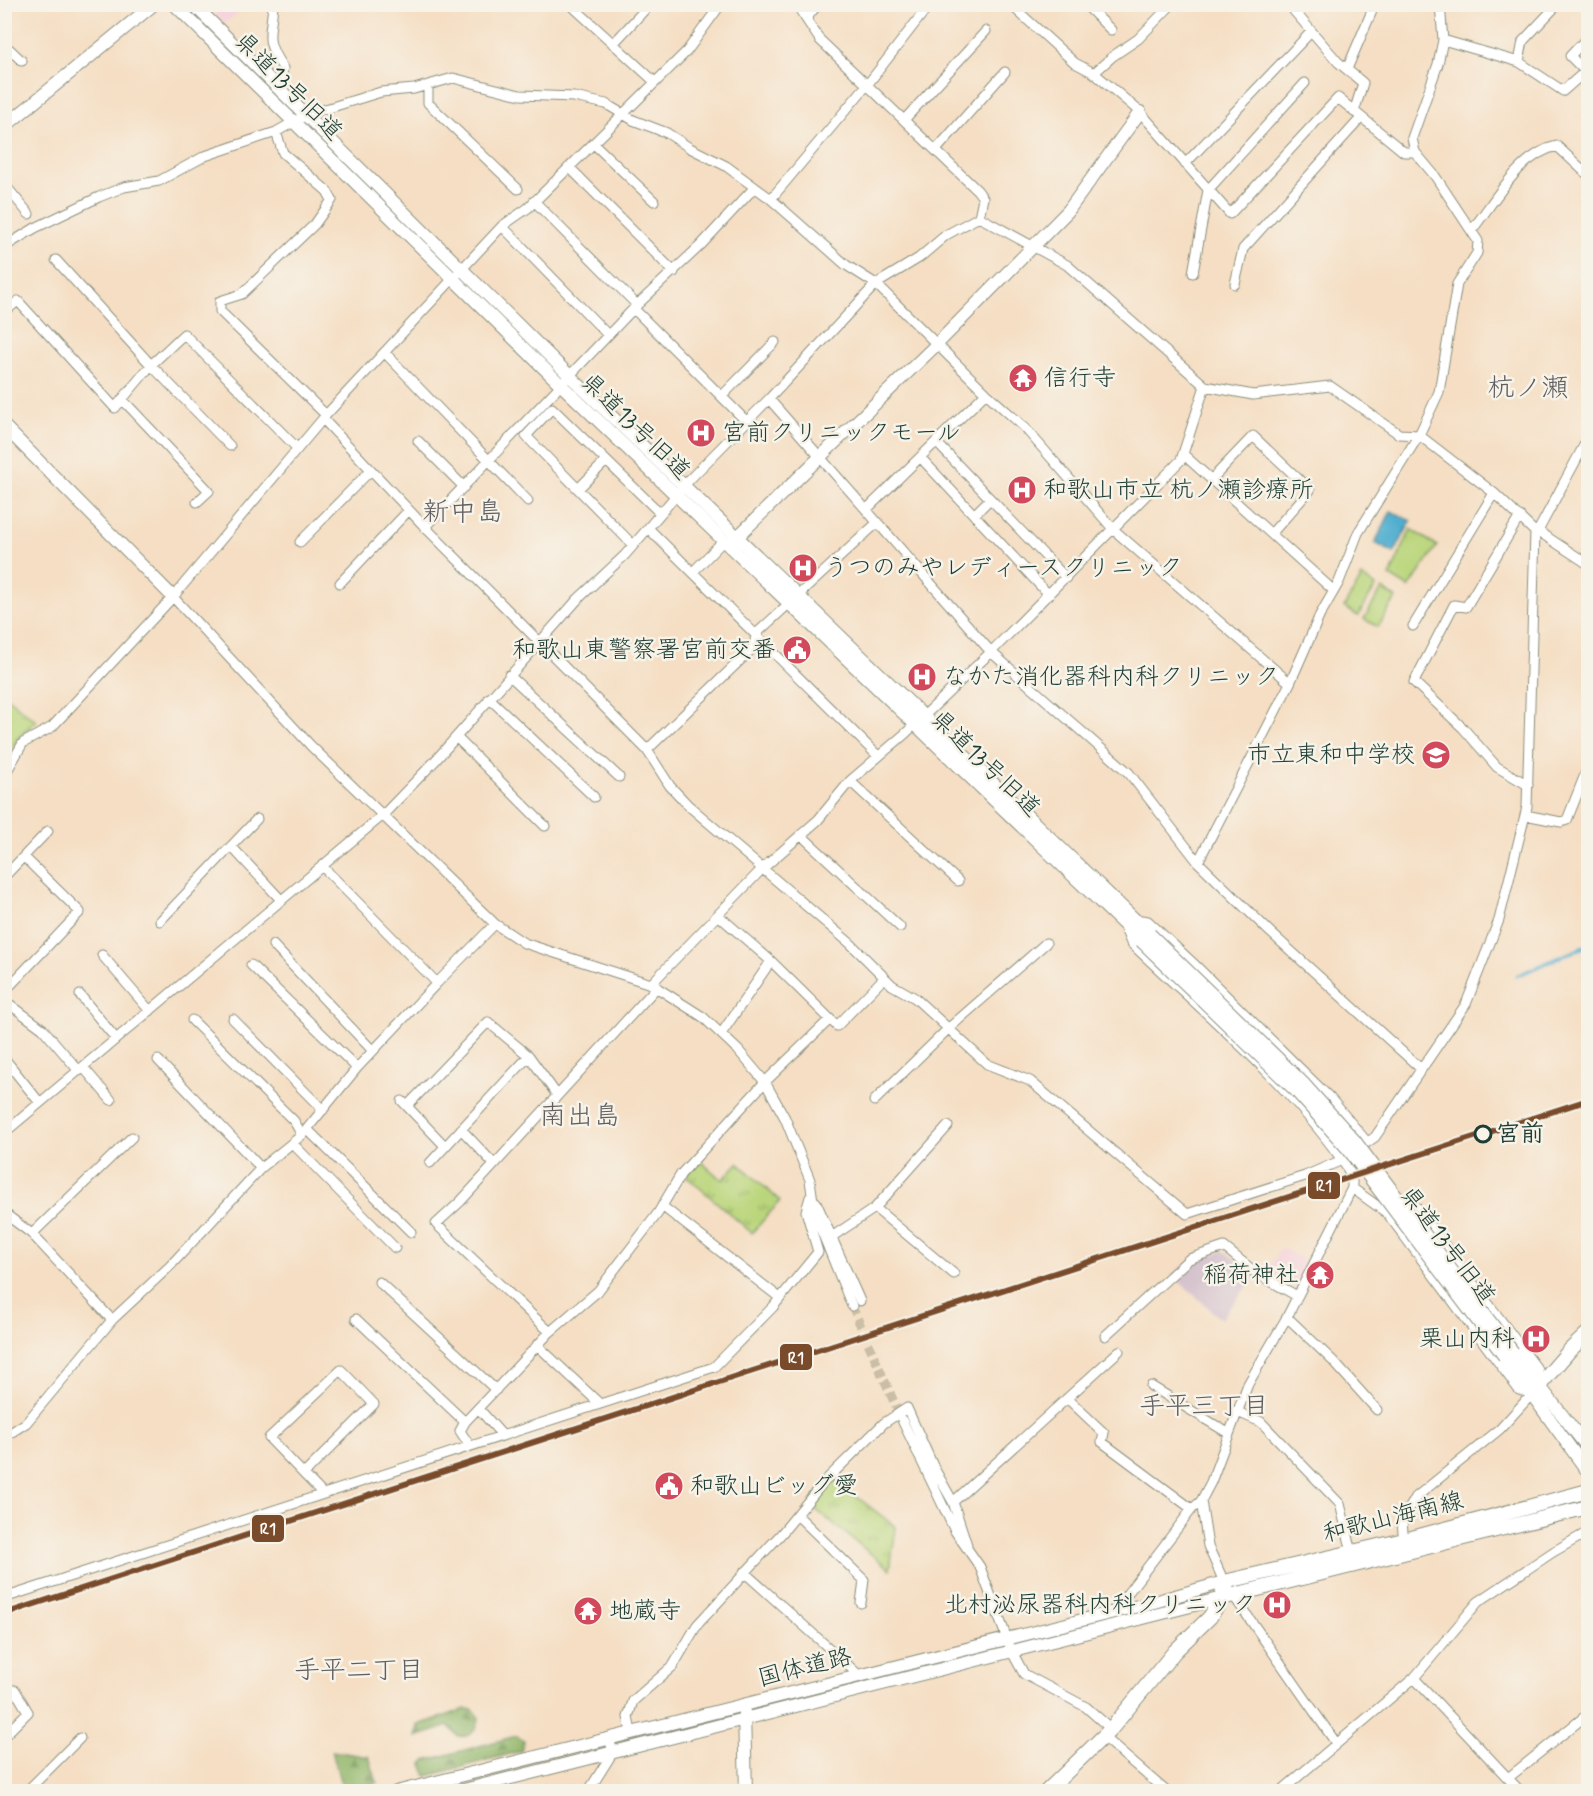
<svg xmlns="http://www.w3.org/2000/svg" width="1593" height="1796" font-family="Mynerve,'Klee One',sans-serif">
  <defs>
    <pattern id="forest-firs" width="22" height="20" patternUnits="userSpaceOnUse" patternTransform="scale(1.5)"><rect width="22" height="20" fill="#93b76c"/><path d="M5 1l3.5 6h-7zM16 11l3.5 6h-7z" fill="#77965a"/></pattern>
    <pattern id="park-tufts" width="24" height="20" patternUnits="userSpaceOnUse" patternTransform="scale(1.5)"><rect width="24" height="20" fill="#bad67c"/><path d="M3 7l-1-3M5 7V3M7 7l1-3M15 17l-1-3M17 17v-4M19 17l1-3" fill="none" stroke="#97af66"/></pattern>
  </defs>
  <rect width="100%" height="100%" fill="#f7f3e8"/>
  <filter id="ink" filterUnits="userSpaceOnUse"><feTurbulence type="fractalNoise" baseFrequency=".0167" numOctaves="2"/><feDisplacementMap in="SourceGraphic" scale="12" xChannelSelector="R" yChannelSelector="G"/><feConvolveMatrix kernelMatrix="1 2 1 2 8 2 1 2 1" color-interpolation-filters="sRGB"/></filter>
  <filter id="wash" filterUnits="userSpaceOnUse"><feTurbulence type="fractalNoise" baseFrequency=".008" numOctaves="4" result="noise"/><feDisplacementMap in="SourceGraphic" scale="24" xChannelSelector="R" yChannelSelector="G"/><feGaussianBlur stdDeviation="1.35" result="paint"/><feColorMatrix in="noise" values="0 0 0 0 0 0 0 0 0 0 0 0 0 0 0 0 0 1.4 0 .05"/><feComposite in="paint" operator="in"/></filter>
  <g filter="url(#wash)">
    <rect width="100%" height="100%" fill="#f5dec3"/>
    <path fill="#f5cfda" d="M206,5H246L225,24Z
      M1282,1248L1309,1263L1296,1289L1264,1273Z"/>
    <path fill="#d1bdcb" d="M1224,1251L1256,1275L1221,1319L1172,1275L1190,1261Z"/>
    <path fill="url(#forest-firs)" stroke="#597a50" stroke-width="1.5" d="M466,1709L473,1710L479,1718C477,1731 471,1738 458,1736L449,1726L416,1737L418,1725Z
      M516,1736L524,1741L521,1751L427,1776L422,1764L425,1761Z
      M332,1751L369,1757L377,1783L343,1791Z"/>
    <path fill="url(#park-tufts)" stroke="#6c8a58" stroke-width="1.5" d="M5,696L36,721L18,738L5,759Z
      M698,1159L722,1180L738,1163L780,1201L752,1233L686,1176Z
      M831,1480L836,1481L896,1527L890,1569L810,1505Z"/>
    <path fill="#bad67c" stroke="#6c8a58" stroke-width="1.5" d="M1411,529L1437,546L1409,588L1390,576Z
      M1362,577L1376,586L1358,616L1344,607Z
      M1382,589L1396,598L1378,627L1364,619Z"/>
    <path fill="#50aecf" stroke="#387682" stroke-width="1.5" d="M1391,511L1411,521L1394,553L1375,543Z"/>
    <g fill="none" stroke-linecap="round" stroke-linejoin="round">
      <path stroke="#50aecf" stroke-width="3" d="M1516,976L1588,945"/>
    </g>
  </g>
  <g filter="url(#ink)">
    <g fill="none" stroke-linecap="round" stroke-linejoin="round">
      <path stroke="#cabea6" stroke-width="9" stroke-dasharray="9 4.5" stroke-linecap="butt" d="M852,1306L901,1418"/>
      <g stroke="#8a8e7c" stroke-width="11">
        <path id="minor" d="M273,4C271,36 263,38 283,68L280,90
          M570,4L655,82
          M796,4L820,40L977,190L983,198L979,217
          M1010,4L1075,63L1094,73L1140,112L1230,214L1338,98L1404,152H1415
          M1085,4L1111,30
          M1294,11L1338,62L1363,83L1354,112
          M806,19L818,4
          M1588,37L1570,56L1588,74
          M1443,40L1519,62L1563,91L1588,69
          M4,44L22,61
          M613,44L650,4
          M1519,62L1523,41L1558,4
          M1347,69L1375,4
          M1094,73L1113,56L1138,39L1172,4
          M428,85V103L518,189
          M904,120L986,31
          M276,132L283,153L327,191L332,200L315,224L242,294L220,301V311L326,415
          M594,144L654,201
          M936,150L1005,72
          M1185,164L1311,32
          M569,167L674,272
          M4,184L29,214
          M771,199L871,80L930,4
          M534,201L637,305
          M502,226L608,335
          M1472,230C1495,201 1519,154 1557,146L1588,175
          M4,247L35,228L99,197L124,187L159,181L205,156L276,132L306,115L381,92L414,89L453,78L520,95L574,97L606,104L633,120L667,133L690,148L726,166L771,199L846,265L876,284L986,393L1025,428L1114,530L1290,683
          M56,260L151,365L230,446
          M1193,273L1208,190L1305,83
          M1235,284L1243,249L1361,118
          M634,309L747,422
          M4,312L18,301L115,408L151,365L184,334L297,448
          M385,353L528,501
          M722,396L775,342
          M122,399L209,491L197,502
          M769,399L991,652L1129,773L1198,862L1270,932L1420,1068
          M323,419L425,527L647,750L670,786L689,806L851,944L892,985L915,998L987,1064L1030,1081L1187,1214L1305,1176L1342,1160C1283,1077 1204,1013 1131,943L1124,926
          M418,441L464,487
          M936,442L1066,578
          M1183,454L1334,591
          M920,457L1049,595
          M1211,480L1253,436L1310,490L1271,534
          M578,489L606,461
          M867,509L986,393
          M974,515L990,499
          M1520,516L1466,607L1454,605L1414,682L1463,728L1497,767L1528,785
          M425,527L637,305L701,245L754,188
          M648,528L878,756
          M1538,531L1588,438
          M1535,532L1538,531L1588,564
          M300,542L371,470
          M633,545L526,436L552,408L660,513
          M693,572L723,541
          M340,583L409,510
          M173,597L311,746L495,924L524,943L651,984L703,1017L738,1050L765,1082L785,1118L810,1180L815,1215L852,1306
          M1413,626L1494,493
          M509,675L619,777
          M489,698L594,797
          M456,737L545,826
          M647,750L754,647L756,634L878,522
          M4,776L23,743L52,727L173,597L326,415L502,226L528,208L687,51L721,4
          M850,781L958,881
          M1525,815L1561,822L1567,820L1588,767
          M801,835L900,927
          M231,846L282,901
          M1198,862L1290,683L1320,615L1339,582L1358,533L1419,435L1439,392L1457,284L1477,253L1478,241L1435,176L1415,152L1412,138L1438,64L1443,40L1440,4
          M323,867L437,983L495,924
          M4,877L48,831
          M718,915L771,961L721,1034
          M1135,919L1148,921L1194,964L1330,1098L1367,1142
          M160,921L257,819
          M273,945L373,1051
          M102,955L150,1011
          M771,961L837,1026L884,978
          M251,965L357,1068
          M651,984L762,869L818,820L850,781L906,733L991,652L1181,460L1205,386
          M4,992L80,912L24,857
          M80,995L116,1039
          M4,1000L43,1029L79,1071
          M233,1019L323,1110
          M192,1020L294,1121L302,1135
          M4,1058L40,1103
          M158,1060L261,1168
          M83,1067L111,1100
          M402,1101L445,1146
          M874,1101L949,1028L1046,943
          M407,1106L488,1022L529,1056L557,1095
          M307,1129L411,1232
          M461,1129L494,1164
          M4,1133L383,815L434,762L578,599L625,555L690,479L769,399L876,284L919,258L946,235L979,217L1067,265L1205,386L1253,395L1330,386L1399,434L1419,435L1494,493L1535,532L1527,807L1499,920L1466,1004L1375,1137L1342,1160L1352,1176V1188L1287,1317L1248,1384L1211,1482L1201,1501L1192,1509
          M292,1143L395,1248
          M430,1163L529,1056
          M1352,1188L1387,1213L1519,1390L1532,1394L1500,1429L1416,1497L1402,1521L1404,1544
          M816,1202L860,1301
          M1398,1205L1409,1203L1416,1207L1538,1370L1539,1385
          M662,1206L780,1298
          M875,1208L948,1126
          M4,1213L32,1234L112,1320
          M32,1234L132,1137
          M833,1236L875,1208L954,1274
          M379,1282L496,1390
          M1287,1317L1333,1361L1377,1410
          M356,1319L465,1422L460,1431L470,1446
          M550,1332L436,1224L460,1202L657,987
          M1105,1336L1189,1259L1224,1247L1256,1273L1297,1296
          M537,1345L600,1404
          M1151,1386L1228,1433
          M1067,1398L1104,1433L1102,1442L1192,1509L1124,1598L1120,1611
          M478,1408L503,1436
          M1235,1411L1261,1422L1340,1504L1353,1556
          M902,1420L955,1531L980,1567L1012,1652L1024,1674L1086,1707L1111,1729
          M465,1422L550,1332L598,1291L658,1213L681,1174L765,1082L830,1019
          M4,1437L26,1423L112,1320L170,1266L261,1168L302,1135L357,1068L437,983
          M304,1474L374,1404L341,1370L269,1438L323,1494
          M1201,1501L1208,1546L1224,1582L1336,1743
          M797,1515L864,1580L861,1603
          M967,1545L953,1502L1119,1351
          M744,1572L860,1676
          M4,1598L714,1367L773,1307L818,1252L806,1211L810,1197
          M1414,1678L1521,1792
          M4,1690H15L28,1712L4,1736
          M631,1732L628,1717L633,1701L673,1666L697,1625L782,1533L822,1484L884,1423L907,1408L934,1468L953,1502
          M1103,1737L1167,1792
          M1508,1778L1588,1714
          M26,1792L80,1738
          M588,1792L613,1752L609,1738
          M1280,1792L1414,1678L1478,1602L1553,1552L1588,1532"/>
      </g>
      <g stroke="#8a8e7c" stroke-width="14">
        <path id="tertiary" d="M174,4L555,379L1141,941
          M193,4L576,382L1150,934
          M4,127L154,4
          M4,426L173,597
          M731,543L937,344L1068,211L1140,112
          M1513,1352L1588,1448
          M1504,1356L1588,1472
          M744,1712L746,1792
          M396,1792L1154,1602L1224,1582
          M456,1792L1222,1598"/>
      </g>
      <g stroke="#8a8e7c" stroke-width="16">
        <path id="secondary" d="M1532,1394L1569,1351L1588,1333
          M1222,1598L1588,1507
          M1046,1792L1111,1729L1175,1651L1210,1617L1222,1598L1224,1582L1404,1540L1588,1491"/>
      </g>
      <use href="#minor" stroke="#fff" stroke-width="9"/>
      <use href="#tertiary" stroke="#fff" stroke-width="12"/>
      <use href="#secondary" stroke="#fff" stroke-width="14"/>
      <g stroke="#8a8e7c" stroke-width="14" stroke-linecap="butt">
        <path id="tertiary-bridge" d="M1150,934L1303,1083L1355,1141L1513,1352
          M1141,941L1296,1091L1348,1149L1504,1356"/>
      </g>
      <use href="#tertiary-bridge" stroke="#fff" stroke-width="12"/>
      <g stroke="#f7f3e8" stroke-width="10">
        <path id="rail-1" d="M4,1614L1588,1100"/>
      </g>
      <use href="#rail-1" stroke="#7a4b2a" stroke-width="6"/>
    </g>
  </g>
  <defs>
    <g id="temple-disc" transform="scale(1.5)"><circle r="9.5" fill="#d1495b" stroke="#f7f3e8"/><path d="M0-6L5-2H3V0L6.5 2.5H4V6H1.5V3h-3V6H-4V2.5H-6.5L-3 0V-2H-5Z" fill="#fff"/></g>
    <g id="hospital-disc" transform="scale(1.5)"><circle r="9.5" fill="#d1495b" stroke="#f7f3e8"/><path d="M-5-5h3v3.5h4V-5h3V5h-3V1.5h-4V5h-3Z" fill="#fff"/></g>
    <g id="civic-disc" transform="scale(1.5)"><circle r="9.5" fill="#d1495b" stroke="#f7f3e8"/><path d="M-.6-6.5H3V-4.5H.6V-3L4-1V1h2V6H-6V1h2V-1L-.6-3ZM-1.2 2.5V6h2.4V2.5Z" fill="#fff"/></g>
    <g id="school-disc" transform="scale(1.5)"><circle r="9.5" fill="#d1495b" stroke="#f7f3e8"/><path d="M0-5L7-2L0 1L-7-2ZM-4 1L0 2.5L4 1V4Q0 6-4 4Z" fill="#fff"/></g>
  </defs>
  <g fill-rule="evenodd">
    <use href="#temple-disc" x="1023" y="378"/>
    <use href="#hospital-disc" x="701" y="433"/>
    <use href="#hospital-disc" x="1022" y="490"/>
    <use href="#hospital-disc" x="803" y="568"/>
    <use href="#civic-disc" x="797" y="650"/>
    <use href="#hospital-disc" x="922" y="677"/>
    <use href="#school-disc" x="1436" y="755"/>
    <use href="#temple-disc" x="1320" y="1275"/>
    <use href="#hospital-disc" x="1536" y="1339"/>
    <use href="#civic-disc" x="669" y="1486"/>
    <use href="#hospital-disc" x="1277" y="1605"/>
    <use href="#temple-disc" x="588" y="1611"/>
  </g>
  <circle fill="#f7f3e8" stroke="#1f3d34" stroke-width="3" cx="1483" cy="1134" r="8"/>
  <g text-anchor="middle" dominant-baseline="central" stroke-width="5" stroke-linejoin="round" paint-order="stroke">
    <g font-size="24" fill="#1f3d34" stroke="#f7f3e8">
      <text transform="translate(288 87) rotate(45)">県道13号旧道</text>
      <text transform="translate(635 427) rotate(44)">県道13号旧道</text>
      <text transform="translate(985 764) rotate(44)">県道13号旧道</text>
      <text transform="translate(1447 1246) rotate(53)">県道13号旧道</text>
      <text transform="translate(1393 1518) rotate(-14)">和歌山海南線</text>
      <text transform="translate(805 1668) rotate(-14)">国体道路</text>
    </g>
    <g font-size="24" fill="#1f3d34" stroke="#f7f3e8" text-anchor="start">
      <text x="1044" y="378">信行寺</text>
      <text x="722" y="433">宮前クリニックモール</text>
      <text x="1043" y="490">和歌山市立 杭ノ瀬診療所</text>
      <text x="824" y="568">うつのみやレディースクリニック</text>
      <text x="776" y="650" text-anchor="end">和歌山東警察署宮前交番</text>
      <text x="943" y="677">なかた消化器科内科クリニック</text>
      <text x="1415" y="755" text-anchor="end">市立東和中学校</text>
      <text x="1299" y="1275" text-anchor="end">稲荷神社</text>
      <text x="1515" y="1339" text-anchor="end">栗山内科</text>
      <text x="690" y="1486">和歌山ビッグ愛</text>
      <text x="1256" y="1605" text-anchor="end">北村泌尿器科内科クリニック</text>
      <text x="609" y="1611">地蔵寺</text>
    </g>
    <g font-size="24" font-weight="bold" fill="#1f3d34" stroke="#f7f3e8" text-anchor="start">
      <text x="1496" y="1134">宮前</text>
    </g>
    <g font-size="26" fill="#605e61" stroke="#f7f3e8">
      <text x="1204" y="1407">手平三丁目</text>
      <text x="359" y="1671">手平二丁目</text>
    </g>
    <g font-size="27" fill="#605e61" stroke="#f7f3e8">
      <text x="1528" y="388">杭ノ瀬</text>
      <text x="463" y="512">新中島</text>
      <text x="580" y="1116">南出島</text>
    </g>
  </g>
  <g stroke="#f7f3e8" stroke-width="2">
    <rect x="1307" y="1171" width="34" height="29" rx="6" fill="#7a4b2a"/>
    <rect x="779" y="1343" width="34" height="28" rx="6" fill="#7a4b2a"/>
    <rect x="251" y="1514" width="34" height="29" rx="6" fill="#7a4b2a"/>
  </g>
  <g font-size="16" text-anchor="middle" font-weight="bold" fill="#fff">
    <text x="1324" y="1191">R1</text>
    <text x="796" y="1363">R1</text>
    <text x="268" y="1534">R1</text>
  </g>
  <rect width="1593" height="1796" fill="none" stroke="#f7f3e8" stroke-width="24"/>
</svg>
